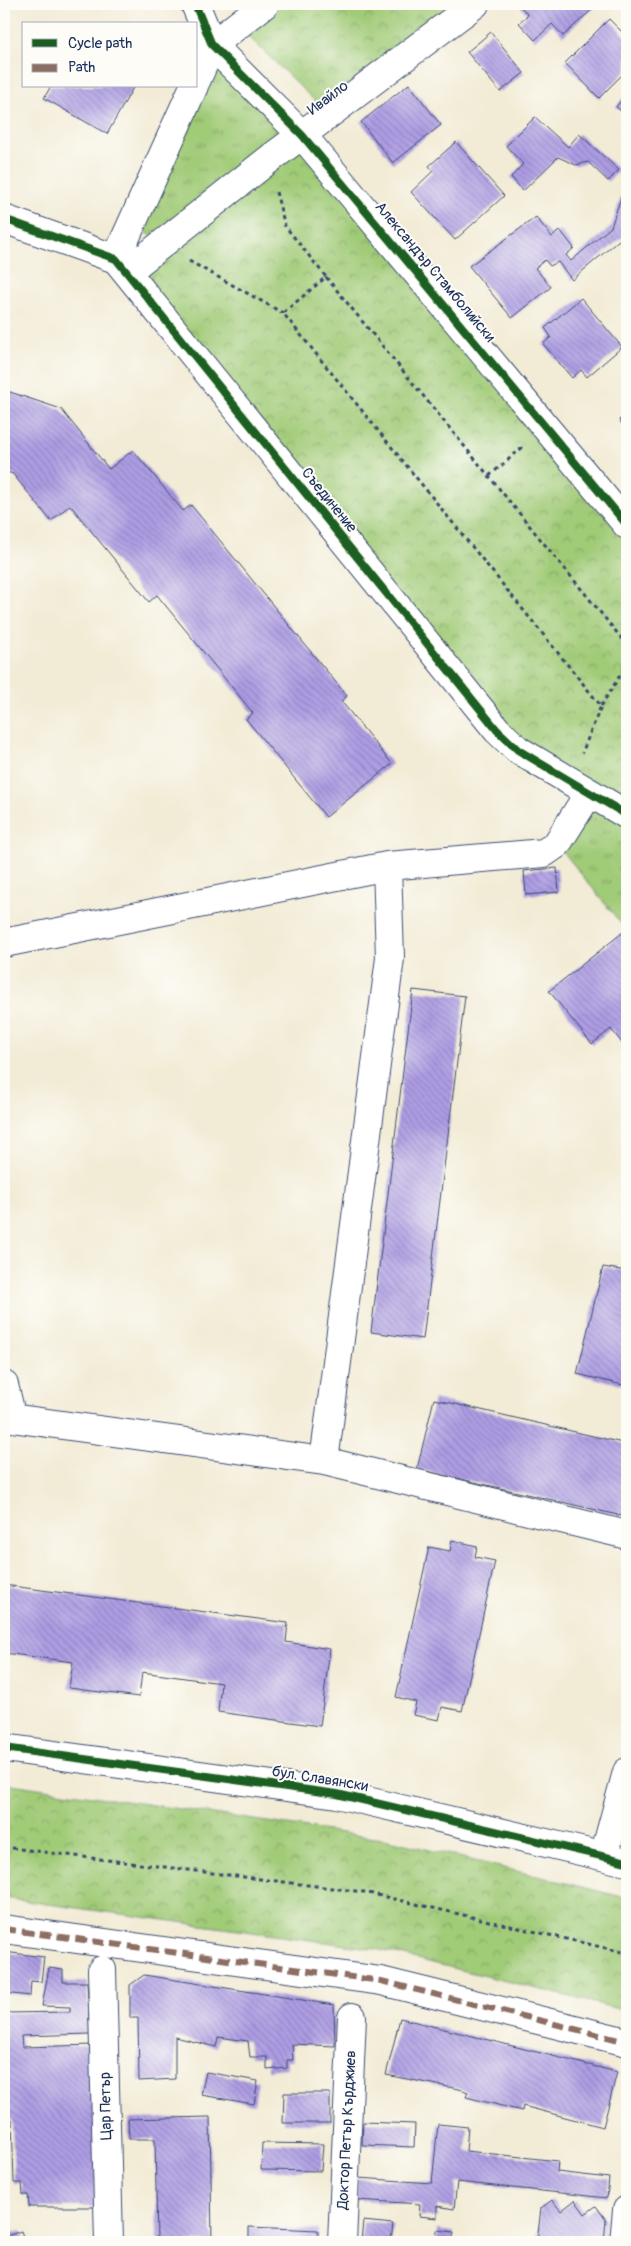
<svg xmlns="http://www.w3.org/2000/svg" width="631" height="2246" font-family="Pangolin,sans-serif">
  <defs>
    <pattern id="grass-tufts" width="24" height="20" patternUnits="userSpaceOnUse" patternTransform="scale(1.25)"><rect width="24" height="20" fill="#a0cb77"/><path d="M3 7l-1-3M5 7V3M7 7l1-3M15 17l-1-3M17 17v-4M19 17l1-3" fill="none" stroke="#82a565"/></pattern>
    <pattern id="park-crowns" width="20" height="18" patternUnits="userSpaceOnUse" patternTransform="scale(1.25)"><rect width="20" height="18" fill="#a0cb77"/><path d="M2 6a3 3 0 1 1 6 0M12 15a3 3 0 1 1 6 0" fill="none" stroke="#82a565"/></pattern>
    <pattern id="building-back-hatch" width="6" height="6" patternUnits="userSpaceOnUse" patternTransform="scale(1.25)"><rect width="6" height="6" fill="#ae9de4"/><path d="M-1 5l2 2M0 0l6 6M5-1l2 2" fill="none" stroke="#8d80bc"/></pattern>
  </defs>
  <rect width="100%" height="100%" fill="#fdfcf7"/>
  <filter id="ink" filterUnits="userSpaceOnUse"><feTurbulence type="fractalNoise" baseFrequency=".02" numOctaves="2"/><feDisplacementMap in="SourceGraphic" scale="10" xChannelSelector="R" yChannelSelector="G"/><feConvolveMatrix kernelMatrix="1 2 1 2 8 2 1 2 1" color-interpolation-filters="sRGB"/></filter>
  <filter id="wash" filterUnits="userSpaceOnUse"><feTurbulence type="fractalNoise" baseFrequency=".0096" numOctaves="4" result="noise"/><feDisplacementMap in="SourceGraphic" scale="20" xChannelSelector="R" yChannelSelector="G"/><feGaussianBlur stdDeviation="1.12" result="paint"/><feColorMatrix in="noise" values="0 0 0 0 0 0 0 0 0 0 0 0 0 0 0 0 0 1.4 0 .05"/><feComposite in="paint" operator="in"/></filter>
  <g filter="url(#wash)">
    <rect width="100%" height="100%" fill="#f2ebd5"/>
    <path fill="url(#grass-tufts)" stroke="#5e7d6a" d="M213,47L299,135L162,243L132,223Z
      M589,793L627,815V931L557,844Z"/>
    <path fill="url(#park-crowns)" stroke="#5e7d6a" d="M285,4H455L320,106L246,34Z
      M302,135L627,525V815L518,750L128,271Z
      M4,1783L389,1840L627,1898V2011L376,1949L4,1898Z"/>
    <g id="blocks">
      <path fill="url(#building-back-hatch)" d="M518,4H596L597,5L563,36L552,24L535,40L519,23L528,15Z
        M609,19L627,37V70L599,98L565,63Z
        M491,32L524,73L500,92L467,52Z
        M409,84L441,125L393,163L361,122Z
        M51,86H134L107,134L44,98Z
        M627,92V115L616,107Z
        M535,117L568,147L579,134L619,170L608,181L588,162L576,165L558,157L523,191L511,177L523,164L506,146Z
        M456,142L504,196L455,240L411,192L433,171L429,166Z
        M625,185L627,186V236L625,235L572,280L558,262L550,266L545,260L535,268L551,287L512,318L469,266L536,217L552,237L560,230L574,248L566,255L571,261L611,227Z
        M581,298L622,347L587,377L581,370L572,378L543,344L551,337L545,328Z
        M4,390L61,409L109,469L133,450L183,511L191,505L347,696L341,701L392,764L326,817L246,719L253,713L157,595L149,602L70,505L51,521L13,474L4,471Z
        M627,413V430L619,420Z
        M557,868L559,892L526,895L524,871Z
        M622,933L627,939V1049L611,1029L592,1044L549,991Z
        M413,990L465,996L423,1339L371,1332Z
        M603,1267L627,1271V1386L577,1374Z
        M434,1399L627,1444V1517L417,1469Z
        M452,1540L477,1546L475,1557L495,1561L462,1711L442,1707L439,1720L413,1715L416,1702L396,1697L429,1547L450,1551Z
        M4,1585L288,1623L286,1642L330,1649L320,1726L218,1712L221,1683L142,1672L139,1697L69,1688L73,1662L4,1653Z
        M4,1952L44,1957L41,1982L31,1981L30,1996L4,1993Z
        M49,1968L63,1970V1982H87L90,2034L21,2036L22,2047L94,2045L97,2207H29L28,2195H23L22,2183H14L12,2119L6,2120L4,2013L70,2012V2007L42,2006Z
        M144,1975L334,2005L335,2046L292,2044L293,2060H287V2068L267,2070V2057H250L248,2041L218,2037L216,2047L175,2037V2079L139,2081L138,2018H130V1985Z
        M400,2018L617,2072L603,2127L523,2106L522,2111L466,2097L468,2092L459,2089L386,2075Z
        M206,2072L258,2081L254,2104L201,2095Z
        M284,2093H330V2123H283Z
        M210,2117L212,2242H157L155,2139H129L128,2119Z
        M363,2122L415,2124L414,2147L362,2145Z
        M438,2124L468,2127L466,2151L558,2161L557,2172L609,2178L607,2198L457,2182L454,2209L437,2206V2218L419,2216L420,2204L357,2200L358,2178L432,2183Z
        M262,2143L323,2144L321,2171L261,2170Z
        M552,2200L561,2211L575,2200L585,2214L596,2206L606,2220L604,2242H537L541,2208Z
        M363,2221L393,2224L391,2242H361Z
        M249,2227L318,2230V2242H249Z
        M437,2230L454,2232L452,2242H436Z
        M21,2231L25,2242H4V2237Z
        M219,2240L241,2241V2242H219Z"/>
    </g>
  </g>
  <g filter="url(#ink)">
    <use href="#blocks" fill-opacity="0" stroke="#3b4b70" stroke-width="1"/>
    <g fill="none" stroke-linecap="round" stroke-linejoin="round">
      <g stroke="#3b4b70" stroke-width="30">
        <path id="minor" d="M195,4L212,45L302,135L627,525
          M196,81L212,45L265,4
          M4,219L116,259L497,730L518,750L627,815
          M116,259L194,86
          M128,271L267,161L475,4
          M4,943L387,866L544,853L557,844L589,793
          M4,1385L12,1418
          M4,1417L324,1461L627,1535
          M324,1461L390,958L387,866
          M4,1748L337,1794L627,1862
          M604,1856L627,1772
          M4,1929L381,1981L627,2042
          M102,1970L109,2242
          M342,2242L352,2017
          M624,2242L627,2210"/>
      </g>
      <path stroke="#3b4b70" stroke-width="3" stroke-dasharray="4 4" stroke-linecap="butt" d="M276,192L285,226L326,277L283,313L601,706L582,753
        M189,261L283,313
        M326,277L627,645
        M489,476L523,447
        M601,706L627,664
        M4,1847L364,1892L627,1953"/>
      <use href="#minor" stroke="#fff" stroke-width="28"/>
      <path stroke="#8d6e63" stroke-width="6" stroke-dasharray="12 6" stroke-linecap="butt" d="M4,1929L381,1981L627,2042"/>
      <g stroke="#fdfcf7" stroke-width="11">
        <path id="cycleway" d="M195,4L212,45L302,135L627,525
          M4,219L116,259L497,730L518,750L627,815
          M4,1748L337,1794L627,1862"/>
      </g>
      <use href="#cycleway" stroke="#1b5e20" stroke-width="8"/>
    </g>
  </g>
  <g text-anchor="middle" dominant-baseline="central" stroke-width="4" stroke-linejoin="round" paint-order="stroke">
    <g font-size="15" fill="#1b2f5e" stroke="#fdfcf7">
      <text transform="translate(328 98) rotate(-37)">Ивайло</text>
      <text transform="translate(435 272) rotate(50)">Александър Стамболийски</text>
      <text transform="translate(329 500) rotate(51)">Съединение</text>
      <text transform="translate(320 1779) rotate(9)">бул. Славянски</text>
      <text transform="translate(106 2106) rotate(-91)">Цар Петър</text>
      <text transform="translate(347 2130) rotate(-87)">Доктор Петър Кърджиев</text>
    </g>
  </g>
  <rect width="631" height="2246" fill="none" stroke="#fdfcf7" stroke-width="20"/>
  <rect x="22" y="22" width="175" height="65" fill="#fdfcf7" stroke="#a3aaba"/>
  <rect x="32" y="39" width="25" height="8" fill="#1b5e20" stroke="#a3aaba"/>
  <text x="68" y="48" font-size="15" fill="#1b2f5e">Cycle path</text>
  <rect x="32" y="64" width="25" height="8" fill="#8d6e63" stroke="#a3aaba"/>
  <text x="68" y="72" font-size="15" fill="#1b2f5e">Path</text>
</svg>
